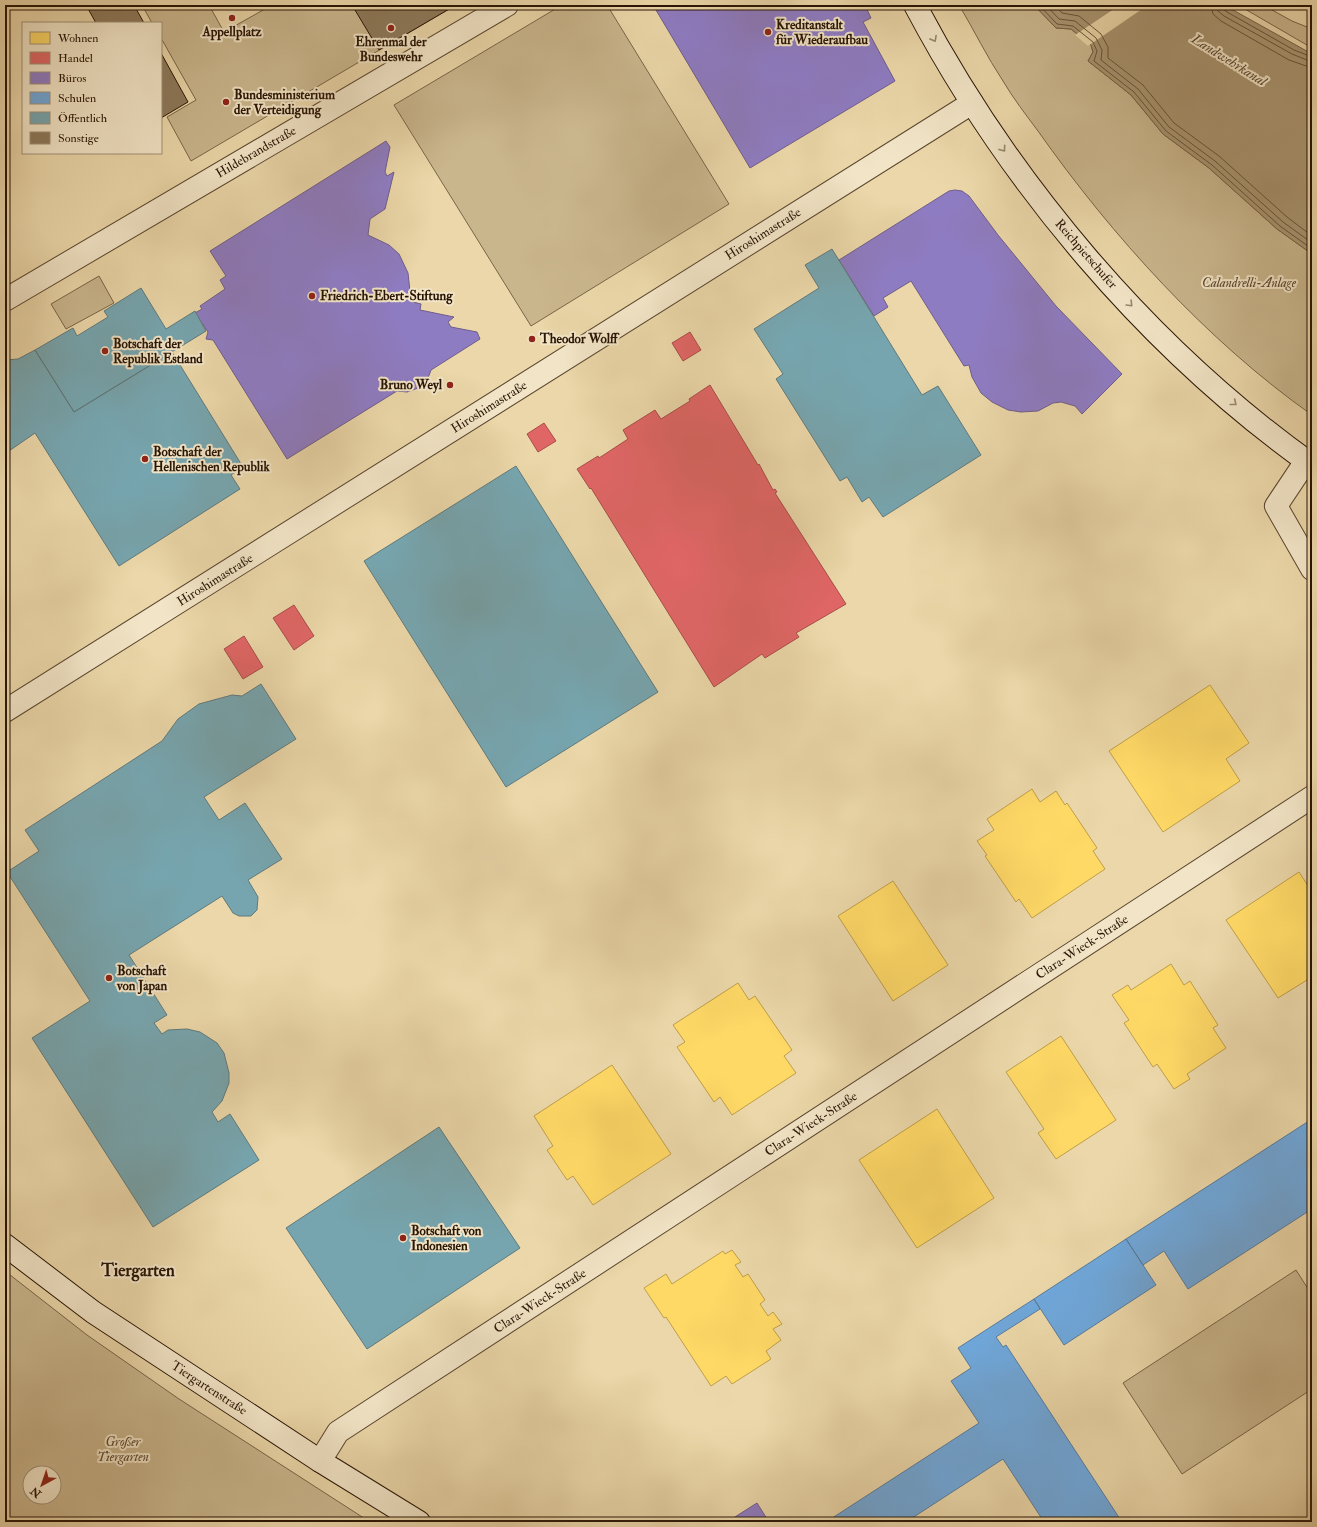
<svg xmlns="http://www.w3.org/2000/svg" width="1317" height="1527" font-family="'IM FELL Double Pica',serif">
  <rect width="100%" height="100%" fill="#ebd7a9"/>
  <filter id="stains"><feTurbulence type="fractalNoise" baseFrequency=".005" numOctaves="4"/><feColorMatrix values="0 0 0 0 .2 0 0 0 0 .09 0 0 0 0 .02 0 0 0 .5 -.17"/></filter>
  <radialGradient id="worn" r=".72"><stop offset=".6" stop-color="#630" stop-opacity="0"/><stop offset="1" stop-color="#630" stop-opacity=".3"/></radialGradient>
  <path fill="#cab68d" stroke="#796548" fill-rule="evenodd" d="M142,5H209L224,32L272,5H456L191,161L167,117L196,100L161,38V23H152Z
    M562,5H607L729,204L531,326L394,105Z
    M959,5H1034L1056,28L1071,29L1091,45L1093,52L1088,61L1131,95L1163,134L1209,168L1277,229L1312,254V415C1207,341 1112,236 1038,131C1026,115 1013,98 1003,81C987,57 974,30 959,5Z
    M1238,5H1263L1292,21L1312,29V48Z
    M99,276L114,303L66,329L51,304Z
    M1296,1270L1312,1295V1389L1182,1474L1123,1383Z
    M5,1271L87,1335L179,1399L370,1522H5ZM30,1473H54V1497H30Z"/>
  <path fill="#a99571" stroke="#756145" d="M1034,5H1224L1312,54V254L1277,229L1209,168L1163,134L1131,95L1088,61L1093,52L1091,45L1071,29L1056,28Z"/>
  <path fill="#ebd7a9" d="M1120,5H1148L1088,46L1075,35Z"/>
  <path fill="#ffd966" stroke="#be9e49" d="M1210,685L1249,743L1226,759L1240,781L1163,832L1109,751Z
    M1032,789L1040,802L1056,791L1065,805L1067,803L1097,848L1093,851L1105,869L1032,918L1019,899L1016,902L985,856L987,855L977,841L994,830L987,819Z
    M1299,872L1312,892V984L1310,985L1307,980L1278,998L1226,920Z
    M893,881L948,965L893,1001L838,916Z
    M1171,964L1184,985L1190,981L1218,1025L1213,1028L1226,1048L1187,1074L1190,1079L1174,1089L1157,1064L1153,1067L1124,1023L1129,1020L1112,995L1128,985L1131,990Z
    M738,983L749,1000L755,996L792,1050L784,1056L796,1073L732,1115L720,1097L714,1102L677,1047L685,1042L673,1025Z
    M1061,1036L1116,1120L1056,1159L1038,1133L1044,1129L1006,1072Z
    M612,1065L671,1154L593,1205L573,1176L567,1180L547,1150L553,1146L534,1116Z
    M937,1109L994,1198L917,1248L859,1160Z
    M732,1250L741,1262L735,1265L743,1277L748,1274L765,1300L760,1304L768,1316L773,1312L782,1324L773,1329L781,1340L766,1351L771,1359L732,1384L726,1376L711,1386L666,1317L664,1318L644,1288L666,1274L672,1284L723,1251L725,1254Z"/>
  <path fill="#e06666" stroke="#a94d49" d="M690,332L701,350L683,361L672,343Z
    M710,385L758,465L759,464L773,490L775,489L777,492L775,493L846,604L796,633L799,637L765,658L762,654L714,687L591,488L590,489L577,469L598,456L599,458L628,439L623,430L655,410L661,419L690,401L689,399Z
    M544,423L556,441L538,452L527,434Z
    M294,605L314,636L294,650L273,618Z
    M244,636L263,667L243,679L224,649Z"/>
  <path fill="#8e7cc3" stroke="#6f5d8a" d="M653,5H865L871,18L863,22L895,81L750,168Z
    M386,141L390,147L385,172L387,176L394,172L385,209L370,219L368,235L389,245L399,254L408,273L410,291L409,301L421,304L420,310L454,317L448,322L451,327L477,332L480,339L431,370L428,378L418,388L407,392L397,391L287,459L213,340L206,339L208,332L195,313L202,309L200,306L225,289L220,280L226,276L210,251Z
    M955,190L962,191L969,196L998,235L1056,306L1122,374L1082,414L1075,406L1061,402L1053,403L1038,411L1021,412L1008,410L992,402L981,393L972,377L969,365L964,366L911,281L883,298L888,307L874,316L839,260L949,191Z
    M757,1503L769,1522H727Z"/>
  <path fill="#6fa8dc" stroke="#5a7c9b" d="M1312,1119V1209L1188,1289L1164,1251L1143,1265L1126,1239Z
    M1126,1239L1156,1285L1064,1345L1034,1299Z
    M1034,1299L1040,1309L996,1337L1003,1347L1006,1345L1122,1522H1044L1003,1459L906,1522H826L979,1423L951,1381L971,1368L958,1348Z"/>
  <path fill="#76a5af" stroke="#5f7a7c" d="M832,249L922,395L938,386L981,455L883,517L869,497L862,502L847,477L840,481L776,379L783,374L754,329L819,288L805,265Z
    M141,288L166,329L195,311L206,331L74,412L35,350L73,328L77,336L108,317L104,311Z
    M35,350L74,412L172,352L243,467L231,475L240,489L119,566L35,433L9,451L5,446V360L18,359Z
    M516,466L658,692L506,787L364,561Z
    M261,684L296,739L204,797L219,820L245,803L282,859L248,880L258,897L257,910L251,916H239L233,913L222,896L129,955L167,1015L154,1023L162,1034L168,1030L187,1029L200,1032L217,1043L224,1053L229,1073V1083L222,1101L212,1112L218,1122L230,1114L259,1160L153,1227L32,1038L90,1001L7,872L39,851L25,830L162,741L178,719L199,704L232,695L242,696Z
    M439,1127L520,1248L367,1349L286,1228Z"/>
  <g fill="none" stroke-linecap="round" stroke-linejoin="round">
    <path stroke="#68543a" stroke-width="1" d="M1039,5L1057,24L1073,26L1093,42L1097,51L1094,61L1134,92L1166,131L1212,165L1280,226L1312,249
      M1046,5L1059,19L1075,21L1096,38L1102,50L1101,60L1138,89L1169,127L1215,161L1283,222L1312,243
      M1055,5L1062,13L1079,16L1101,34L1108,47V58L1143,85L1174,123L1219,156L1287,217L1312,236
      M1211,5L1213,14L1221,21L1289,60L1312,68
      M1217,5L1218,11L1224,16L1292,54L1312,62
      M1222,5L1223,9L1227,12L1294,50L1312,57"/>
  </g>
  <path fill="#8d795a" stroke="#281404" d="M86,5H134L144,23H96Z
    M352,5H456L379,50Z
    M161,53L188,102L161,118Z"/>
  <g fill="none" stroke-linecap="round" stroke-linejoin="round">
    <g stroke="#59452d" stroke-width="24">
      <path id="street" d="M5,300L507,5
        M1306,461L1276,506L1312,569
        M5,711L972,103
        M320,1461L338,1432L1312,797"/>
    </g>
    <g stroke="#281404" stroke-width="24">
      <path id="secondary" d="M915,5C1009,183 1148,348 1312,465
        M5,1245L93,1312L320,1461L419,1522"/>
    </g>
    <use href="#street" stroke="#f2e5c7" stroke-width="22"/>
    <use href="#secondary" stroke="#f2e5c7" stroke-width="22"/>
  </g>
  <defs><path id="oneway-chevron" d="M-2-3.5L2.5 0L-2 3.5" fill="none" stroke-width="1.6" stroke-linecap="round" stroke-linejoin="round"/></defs>
  <g stroke="#97876f">
    <use href="#oneway-chevron" transform="translate(934 39) rotate(61)"/>
    <use href="#oneway-chevron" transform="translate(1003 149) rotate(54)"/>
    <use href="#oneway-chevron" transform="translate(1130 304) rotate(46)"/>
    <use href="#oneway-chevron" transform="translate(1234 403) rotate(39)"/>
  </g>
  <g fill="#8f2418" stroke="#f2e5c7" stroke-width="1.5">
    <circle cx="232" cy="18" r="4"/>
    <circle cx="391" cy="28" r="4"/>
    <circle cx="768" cy="32" r="4"/>
    <circle cx="226" cy="102" r="4"/>
    <circle cx="312" cy="296" r="4"/>
    <circle cx="532" cy="339" r="4"/>
    <circle cx="105" cy="351" r="4"/>
    <circle cx="450" cy="385" r="4"/>
    <circle cx="145" cy="459" r="4"/>
    <circle cx="109" cy="978" r="4"/>
    <circle cx="403" cy="1238" r="4"/>
  </g>
  <g text-anchor="middle" dominant-baseline="central" stroke-width="4" stroke-linejoin="round" paint-order="stroke">
    <g font-size="13" font-weight="bold" fill="#281404" stroke="#f2e5c7" text-anchor="start">
      <text x="776" y="25">Kreditanstalt<tspan x="776" dy="15">für Wiederaufbau</tspan></text>
      <text x="232" y="32" text-anchor="middle">Appellplatz</text>
      <text x="391" y="42" text-anchor="middle">Ehrenmal der<tspan x="391" dy="15">Bundeswehr</tspan></text>
      <text x="234" y="95">Bundesministerium<tspan x="234" dy="15">der Verteidigung</tspan></text>
      <text x="320" y="296">Friedrich-Ebert-Stiftung</text>
      <text x="540" y="339">Theodor Wolff</text>
      <text x="113" y="344">Botschaft der<tspan x="113" dy="15">Republik Estland</tspan></text>
      <text x="442" y="385" text-anchor="end">Bruno Weyl</text>
      <text x="153" y="452">Botschaft der<tspan x="153" dy="15">Hellenischen Republik</tspan></text>
      <text x="117" y="971">Botschaft<tspan x="117" dy="15">von Japan</tspan></text>
      <text x="411" y="1231">Botschaft von<tspan x="411" dy="15">Indonesien</tspan></text>
    </g>
    <g font-size="13" fill="#281404" stroke="#f2e5c7">
      <text transform="translate(256 152) rotate(-30)">Hildebrandstraße</text>
      <text transform="translate(763 234) rotate(-32)">Hiroshimastraße</text>
      <text transform="translate(1086 254) rotate(49)">Reichpietschufer</text>
      <text transform="translate(489 407) rotate(-32)">Hiroshimastraße</text>
      <text transform="translate(215 580) rotate(-32)">Hiroshimastraße</text>
      <text transform="translate(1082 947) rotate(-33)">Clara-Wieck-Straße</text>
      <text transform="translate(811 1124) rotate(-33)">Clara-Wieck-Straße</text>
      <text transform="translate(540 1301) rotate(-33)">Clara-Wieck-Straße</text>
      <text transform="translate(209 1388) rotate(33)">Tiergartenstraße</text>
    </g>
    <g font-size="13" font-style="italic" fill="#59452d" stroke="#f2e5c7">
      <text x="1249" y="283">Calandrelli-Anlage</text>
      <text x="123" y="1442">Großer<tspan x="123" dy="15">Tiergarten</tspan></text>
    </g>
    <g font-size="14" font-style="italic" fill="#5c4830" stroke="#f2e5c7">
      <text transform="translate(1229 60) rotate(32)">Landwehrkanal</text>
    </g>
    <g font-size="17" font-weight="bold" fill="#281404" stroke="#f2e5c7">
      <text x="138" y="1270">Tiergarten</text>
    </g>
  </g>
  <rect width="1317" height="1527" fill="none" stroke="#ebd7a9" stroke-width="20"/>
  <rect x="6" y="6" width="1305" height="1515" fill="none" stroke="#281404" stroke-width="2"/>
  <rect x="10" y="10" width="1297" height="1507" fill="none" stroke="#281404"/>
  <rect x="22" y="22" width="140" height="132" fill="#f2e5c7" stroke="#a19179"/>
  <rect x="30" y="32" width="20" height="12" fill="#ffd966" stroke="#a19179"/>
  <text x="58" y="42" font-size="12" fill="#281404">Wohnen</text>
  <rect x="30" y="52" width="20" height="12" fill="#e06666" stroke="#a19179"/>
  <text x="58" y="62" font-size="12" fill="#281404">Handel</text>
  <rect x="30" y="72" width="20" height="12" fill="#8e7cc3" stroke="#a19179"/>
  <text x="58" y="82" font-size="12" fill="#281404">Büros</text>
  <rect x="30" y="92" width="20" height="12" fill="#6fa8dc" stroke="#a19179"/>
  <text x="58" y="102" font-size="12" fill="#281404">Schulen</text>
  <rect x="30" y="112" width="20" height="12" fill="#76a5af" stroke="#a19179"/>
  <text x="58" y="122" font-size="12" fill="#281404">Öffentlich</text>
  <rect x="30" y="132" width="20" height="12" fill="#8d795a" stroke="#a19179"/>
  <text x="58" y="142" font-size="12" fill="#281404">Sonstige</text>
  <g transform="translate(42 1485) rotate(220)"><circle r="19" fill="#f2e5c7" stroke="#a19179"/>
  <path d="M0-3L7 15L0 10L-7 15Z" fill="#8f2418"/>
  <text y="-6" font-size="11" font-weight="bold" text-anchor="middle" fill="#281404">N</text>
  </g>
  <rect width="100%" height="100%" filter="url(#stains)"/>
  <rect width="100%" height="100%" fill="url(#worn)"/>
</svg>
